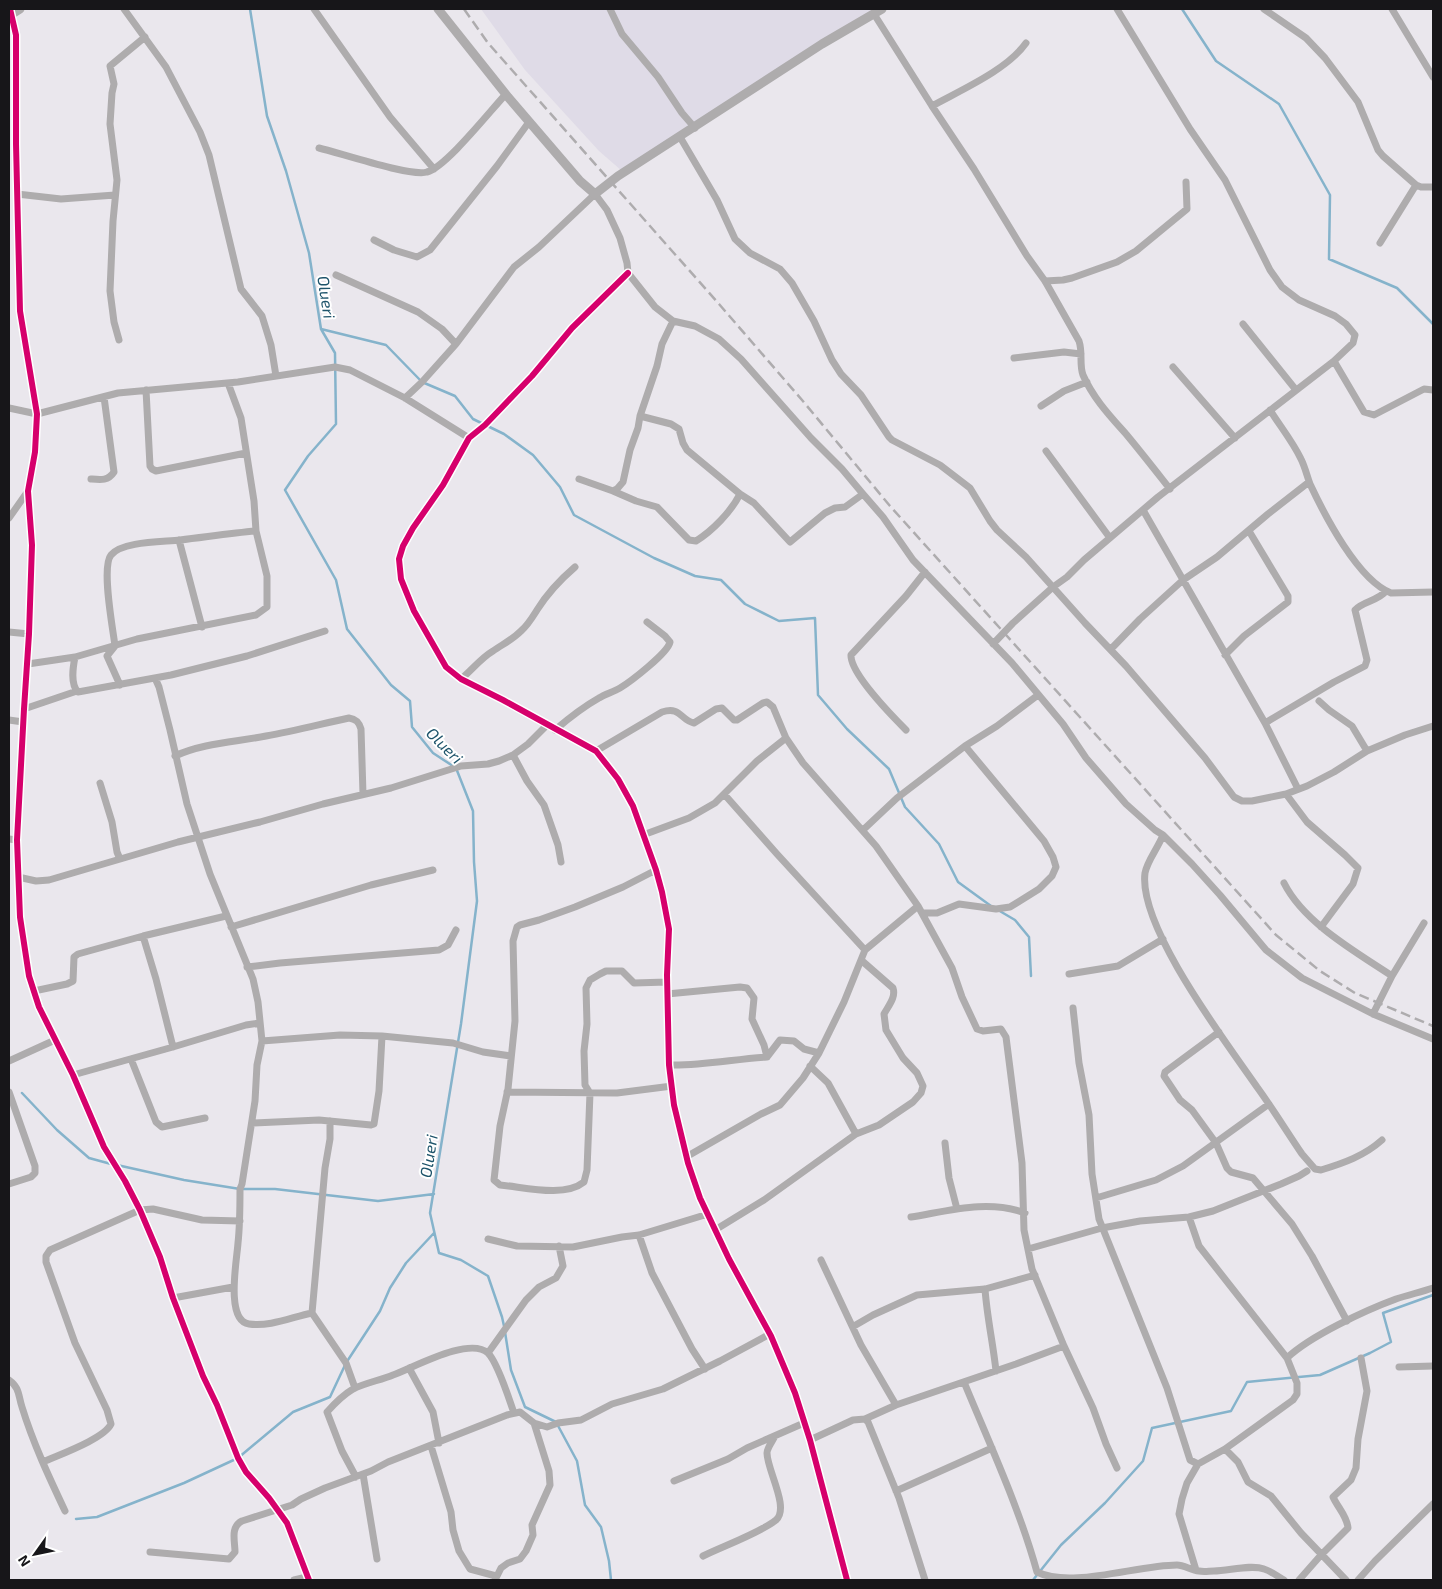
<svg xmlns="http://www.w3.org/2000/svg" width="1442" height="1589" font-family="'Exo 2',sans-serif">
  <rect width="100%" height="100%" fill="#eae7ed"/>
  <path fill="#dfdbe7" d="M481,9H879L622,171L599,151L525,70Z"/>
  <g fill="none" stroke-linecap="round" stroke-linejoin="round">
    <path stroke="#85b3cb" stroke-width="2.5" d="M250,9L267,116L286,171L309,253L321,329L335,353L336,424L308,456L285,490L336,580L347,629L391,685L410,701L412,727L433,753L456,768L473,811L474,862L477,901L461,1024L430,1213L439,1253L461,1260L488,1276L502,1317L504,1326
      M1182,9L1216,61L1279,104L1330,195L1329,259L1397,288L1433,324
      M321,329L386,345L422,382L455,396L473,419L504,434L533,455L560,487L574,515L654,558L695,576L721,580L745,604L779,621L815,618L818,695L847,729L889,769L905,807L939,844L958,882L991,906
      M998,910L1015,920L1029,937L1031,976
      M22,1093L57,1130L89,1158L111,1164
      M117,1165L184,1180L240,1189H275L378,1201L434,1194
      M505,1332L511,1370L525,1407L556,1422L577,1461L585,1505L601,1527L609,1561L611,1580
      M76,1519L97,1517L184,1483L238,1458L293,1412L330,1397L346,1363L380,1311L390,1288L406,1263L434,1233
      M1033,1580L1061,1545L1105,1503L1143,1461L1152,1428L1231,1411L1247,1382L1320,1375L1370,1353L1391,1342L1383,1313L1433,1295"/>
    <path stroke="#aeacad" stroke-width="7" d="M10,9L16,35V144L20,311L37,414L35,452L28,491L32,545L29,634L24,709L17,840L20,917L29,976L39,1007L73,1075L104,1147L125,1181L140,1210L160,1257L173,1298L203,1376L217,1405L238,1458L246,1472L269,1498L287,1523L309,1580
      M124,9L166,67L200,132L209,155L241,289L262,316L271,345L276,376
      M314,9L390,117L434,169
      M610,9L622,34L658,77L682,113L695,128
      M1264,9L1306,38L1325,58L1358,102L1378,150L1383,156L1416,185L1421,187H1433
      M1392,9L1433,77
      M874,14L932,106L974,169L1027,256L1045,281L1079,341C1083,353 1079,364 1083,375C1093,398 1110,416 1126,434C1141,452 1155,470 1170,489
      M932,106C961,90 1007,70 1026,43
      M680,137L717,200L735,239L750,253L780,269L792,283L814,321L832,360L841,374L861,395L889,437L892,440L940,465L970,488L990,521L997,530L1026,557L1085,623L1126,666L1205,758L1234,797L1242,801H1252L1286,794L1307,786L1334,772L1367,751L1405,735L1433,726
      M319,148C340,153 411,177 427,172C446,167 490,111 506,94
      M17,194L61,199L115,195
      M374,240L394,250L417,257L430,250L497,166L529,122
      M1380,243L1416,185
      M628,273L572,328L532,376L508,401L485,425L469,438L443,485L413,528L403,546L399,559L401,579L414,611L446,667L461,679L503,700L596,751L618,779L633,806L656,870L662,892L669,929L667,975L669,1065L674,1105L688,1163L700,1198L729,1259L771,1336L795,1393L810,1440L847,1580
      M336,275L418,312L442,329L456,344
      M1045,281L1063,280L1072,278L1117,262L1136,251L1187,209L1186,182
      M1243,324L1296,390
      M119,340L114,322L110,291L113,221L117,180L110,124L112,93L114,84L110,66L145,37
      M1014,358L1064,352L1081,354
      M1334,361L1364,412L1374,415L1424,389L1433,390
      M1173,367L1235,438
      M146,390L150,466L152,469L156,471L246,453
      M405,398L422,382L456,344L514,267L539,247L595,194L607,210L620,238L627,263L628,273L655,307L673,321L695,326L719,339L741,359L811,438L842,469L863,494L883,517L913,560L1012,663L1063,724L1086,758L1126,804L1155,830L1163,835L1192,864L1220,895L1266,950L1302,978L1373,1014L1433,1039
      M1041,406L1064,391L1087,382
      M9,408L37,414L118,393L238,382L335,367L350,370L405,398L469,438
      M1270,410C1280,426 1293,442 1301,459C1305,467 1307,476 1310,484C1325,516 1358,580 1391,593L1433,592
      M640,416L671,424L679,429L683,443L687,450L740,494L754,503L790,542L825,513L835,508L845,507L863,494
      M1046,451L1110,538
      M91,479C101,480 108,481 114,472L104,397
      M579,479L613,491L617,489L623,482L630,450L638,428L640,416L657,366L662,344L673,321
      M613,491L636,501L657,507L689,540L696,541C712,531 731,512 740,494
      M1143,510L1265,723L1298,789
      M9,518L28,491
      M179,540L202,627
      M9,632L29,634
      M993,644L1013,623L1053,587L1067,577L1084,560L1158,497L1334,361L1353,343L1355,335L1346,324L1335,316L1299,300L1282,287L1270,270L1225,180L1190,129L1117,9
      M1111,649L1140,619L1183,580L1217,557L1268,514L1309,482
      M1225,655L1244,636L1288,602V596L1249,531
      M75,657L137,639L256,615L267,607V576L256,531L254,501L241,418L228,383
      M28,664L75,657C73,667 70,684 78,692L171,675L247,656L325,631
      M155,678L159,687L170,730L187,804L210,874L253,979L258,1002L262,1041L257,1065L255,1101L242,1184L240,1189C240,1207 240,1225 238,1243C237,1259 225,1321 249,1324C270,1327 292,1317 312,1313
      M461,679C472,670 481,658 493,651C503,644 512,640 521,631C528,625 532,618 537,610C547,594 561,579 575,567
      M120,685L107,656L115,646C113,629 101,567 111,555C122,541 164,542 180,540C206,537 231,533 256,531
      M1319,701L1329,710L1352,726L1367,751
      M24,709L77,691
      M9,720L23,722
      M1265,723L1334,682L1365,666L1367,660L1355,610C1363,601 1378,601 1386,591
      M555,730C569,718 583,707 599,698C605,694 613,692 620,688C630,682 668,653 670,642L665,636L647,622
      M906,730C892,716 850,673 851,655L906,596L925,572
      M596,751L662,712C681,706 680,720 694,723L716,709L722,708L734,720H737L763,703L767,702L773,707L786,738L803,763L876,846L918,906L952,968L962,997L977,1029L983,1031L1001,1029L1006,1037L1022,1163L1024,1230L1032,1269L1064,1346L1093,1408L1106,1444L1117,1468
      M513,755L527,781L544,805L558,845L561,862
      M175,756C203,743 236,742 266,736C294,731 321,724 349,718C356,719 359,722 361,729L363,794
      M100,783L112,822L117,852L120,859
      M724,794L777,854L865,950
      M1286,794L1307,822L1345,855L1358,868L1353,884L1321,927
      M863,830L897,798L965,746
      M643,835L689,818L715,803L757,761L786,738
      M1163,835C1158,848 1147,861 1145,873C1138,927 1226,1042 1257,1087C1273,1109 1287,1132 1302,1154L1315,1169L1321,1170C1344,1163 1364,1156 1382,1140
      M9,839L17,840
      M656,870L623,887L575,907L539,920L520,925L517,927L513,941L515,1021L508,1089L500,1126L494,1180L500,1185C524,1187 564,1198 584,1182L587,1170L590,1093L585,1085L584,1051L587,1024L586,988L590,980L600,974L606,971H622L634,983L667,982
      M18,877L36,881L49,880L178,842L260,822L323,804L391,788L461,766L488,764L499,761L513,755L528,744L547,725
      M1284,883C1304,923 1356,952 1392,976L1424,923
      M922,913H937L959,904L996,909L1010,907L1039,889L1052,876L1056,867L1053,857L1044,841L965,746L997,726L1038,695
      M231,927L371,885L433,870
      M143,936L156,979L173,1047
      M247,967L280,963L439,950L448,945L456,930
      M1069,974L1118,966L1163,939
      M34,991L67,984L73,981L74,957L78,954L143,936L226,916
      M667,994L740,987L747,988L754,998L752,1019L764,1045L767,1057
      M1073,1008L1079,1063L1089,1115L1092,1174L1099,1219L1167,1388L1190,1460L1198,1464
      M1373,1014L1392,976
      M1219,1032L1165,1072L1164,1076L1180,1100L1192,1110L1216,1143L1227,1168L1231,1172L1253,1178L1292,1224L1312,1256L1347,1321
      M262,1041L340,1035L382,1036L453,1043L483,1052L511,1056
      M131,1059L156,1122L162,1127L205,1118
      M9,1061L55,1040
      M669,1065C702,1066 734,1059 767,1057L780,1040L794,1041L804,1049L819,1053
      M810,1066L828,1083L856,1134
      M73,1075L173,1047L246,1025L260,1023
      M9,1092L35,1166V1173L31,1177L9,1184
      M507,1092L617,1093L672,1086
      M330,1121V1139L325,1168L312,1313L346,1363L355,1388
      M252,1123L319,1120L371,1125L374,1124L379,1091L382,1036
      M945,1143L949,1178L957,1209
      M686,1157L761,1114L780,1105L803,1078L819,1053L844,1002L865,950L918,906
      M1096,1198L1156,1180L1183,1166L1269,1104
      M911,1217C948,1211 988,1199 1025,1213
      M1189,1217L1199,1246L1287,1358L1297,1383V1394L1293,1400L1225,1449
      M715,1230L764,1200L856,1134L879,1125L913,1102L921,1093L923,1086L917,1073L903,1058L886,1030L884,1014C889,1005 896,997 893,988L861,960
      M639,1235L652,1273L692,1349L705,1369
      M488,1239L517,1246L573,1247L622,1237L639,1235L708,1214
      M1028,1249L1102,1228L1140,1221L1189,1217L1213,1211L1281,1184L1299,1176L1307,1171
      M821,1260L861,1345L896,1405
      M985,1289C987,1317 993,1343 996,1371
      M173,1298L233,1287
      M854,1326L873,1315L917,1295L985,1289L1035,1275
      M488,1353L526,1300L539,1287L556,1278L563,1266L559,1246
      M1287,1358C1310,1336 1366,1310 1396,1299C1408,1295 1421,1292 1433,1288
      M1399,1367L1433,1366
      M409,1368L433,1412L439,1443
      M9,1380C20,1388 18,1395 22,1407C33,1443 49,1477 65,1511
      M964,1382C990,1445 1019,1507 1037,1572C1071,1589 1137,1565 1177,1565C1184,1565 1191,1570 1199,1571C1204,1572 1209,1571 1214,1571C1228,1571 1251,1564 1264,1569C1271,1571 1277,1576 1284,1580
      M865,1419L868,1422L899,1498L925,1580
      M810,1440L853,1420L865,1419L896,1405L1016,1364L1064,1346
      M431,1446L451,1512L453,1530L459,1551L470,1569L496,1576
      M43,1462C58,1455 104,1439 111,1424L107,1410L75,1343L46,1262V1256L50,1250L140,1210L153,1209L202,1220L240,1221
      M363,1474L377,1559
      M356,1477L342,1451L327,1412C335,1403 343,1395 353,1389C365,1383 381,1380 393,1375C413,1368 469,1336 488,1353C498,1363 509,1399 514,1413
      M674,1481L728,1459L747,1448L804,1423
      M896,1491L992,1448
      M150,1552L229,1559L235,1552C235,1541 230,1527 242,1521L292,1505L301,1499L325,1488L371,1471L388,1462L507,1415L520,1412L534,1423L547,1427L558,1423L581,1420L612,1404L663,1389L720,1361L770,1334
      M703,1556C723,1546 760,1533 776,1520C790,1508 767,1470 767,1453C767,1448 772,1442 775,1436
      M1196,1570L1179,1514L1182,1499L1187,1483L1198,1464L1225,1449L1238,1462L1248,1482L1271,1496L1301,1533L1346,1580
      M294,1580L307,1577
      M495,1580L501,1568L508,1563L520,1559L526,1551L533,1535L532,1525L550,1485L549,1471L534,1423
      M1299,1580L1321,1555L1348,1528C1347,1516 1338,1508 1333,1497L1351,1480L1356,1468L1358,1439L1367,1391L1361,1358
      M1358,1580L1375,1561L1433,1504"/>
    <path stroke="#aeacad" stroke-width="9" d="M438,9L508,97L580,181L595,194L618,176L822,44L882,9
      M9,16L20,9"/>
    <path stroke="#aeacae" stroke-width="2.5" stroke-dasharray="10 5" stroke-linecap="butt" d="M464,9L488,43L719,304L802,400L890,506L1276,935L1320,971L1355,993L1433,1026"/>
    <g stroke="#fff" stroke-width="9">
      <path id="cycleway" d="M10,9L16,35V144L20,311L37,414L35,452L28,491L32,545L29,634L24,709L17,840L20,917L29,976L39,1007L73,1075L104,1147L125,1181L140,1210L160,1257L173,1298L203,1376L217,1405L238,1458L246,1472L269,1498L287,1523L309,1580
        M628,273L572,328L532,376L508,401L485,425L469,438L443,485L413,528L403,546L399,559L401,579L414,611L446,667L461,679L503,700L596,751L618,779L633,806L656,870L662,892L669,929L667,975L669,1065L674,1105L688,1163L700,1198L729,1259L771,1336L795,1393L810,1440L847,1580"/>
    </g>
    <use href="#cycleway" stroke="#d6006c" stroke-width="6"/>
  </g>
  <g text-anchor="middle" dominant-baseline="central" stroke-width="4" stroke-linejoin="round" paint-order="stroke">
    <g font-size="16" font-style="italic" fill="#1d536a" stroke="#fff">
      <text transform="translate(327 297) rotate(81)">Olueri</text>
      <text transform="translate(445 745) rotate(45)">Olueri</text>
      <text transform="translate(428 1156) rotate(-81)">Olueri</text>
    </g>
  </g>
  <rect width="1442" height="1589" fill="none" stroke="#171619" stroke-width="20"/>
  <g transform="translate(35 1554) rotate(237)" stroke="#ffffff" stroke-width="4" paint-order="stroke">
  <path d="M0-4L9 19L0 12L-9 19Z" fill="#171619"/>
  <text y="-8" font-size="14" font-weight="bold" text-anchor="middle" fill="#171619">N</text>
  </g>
</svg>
